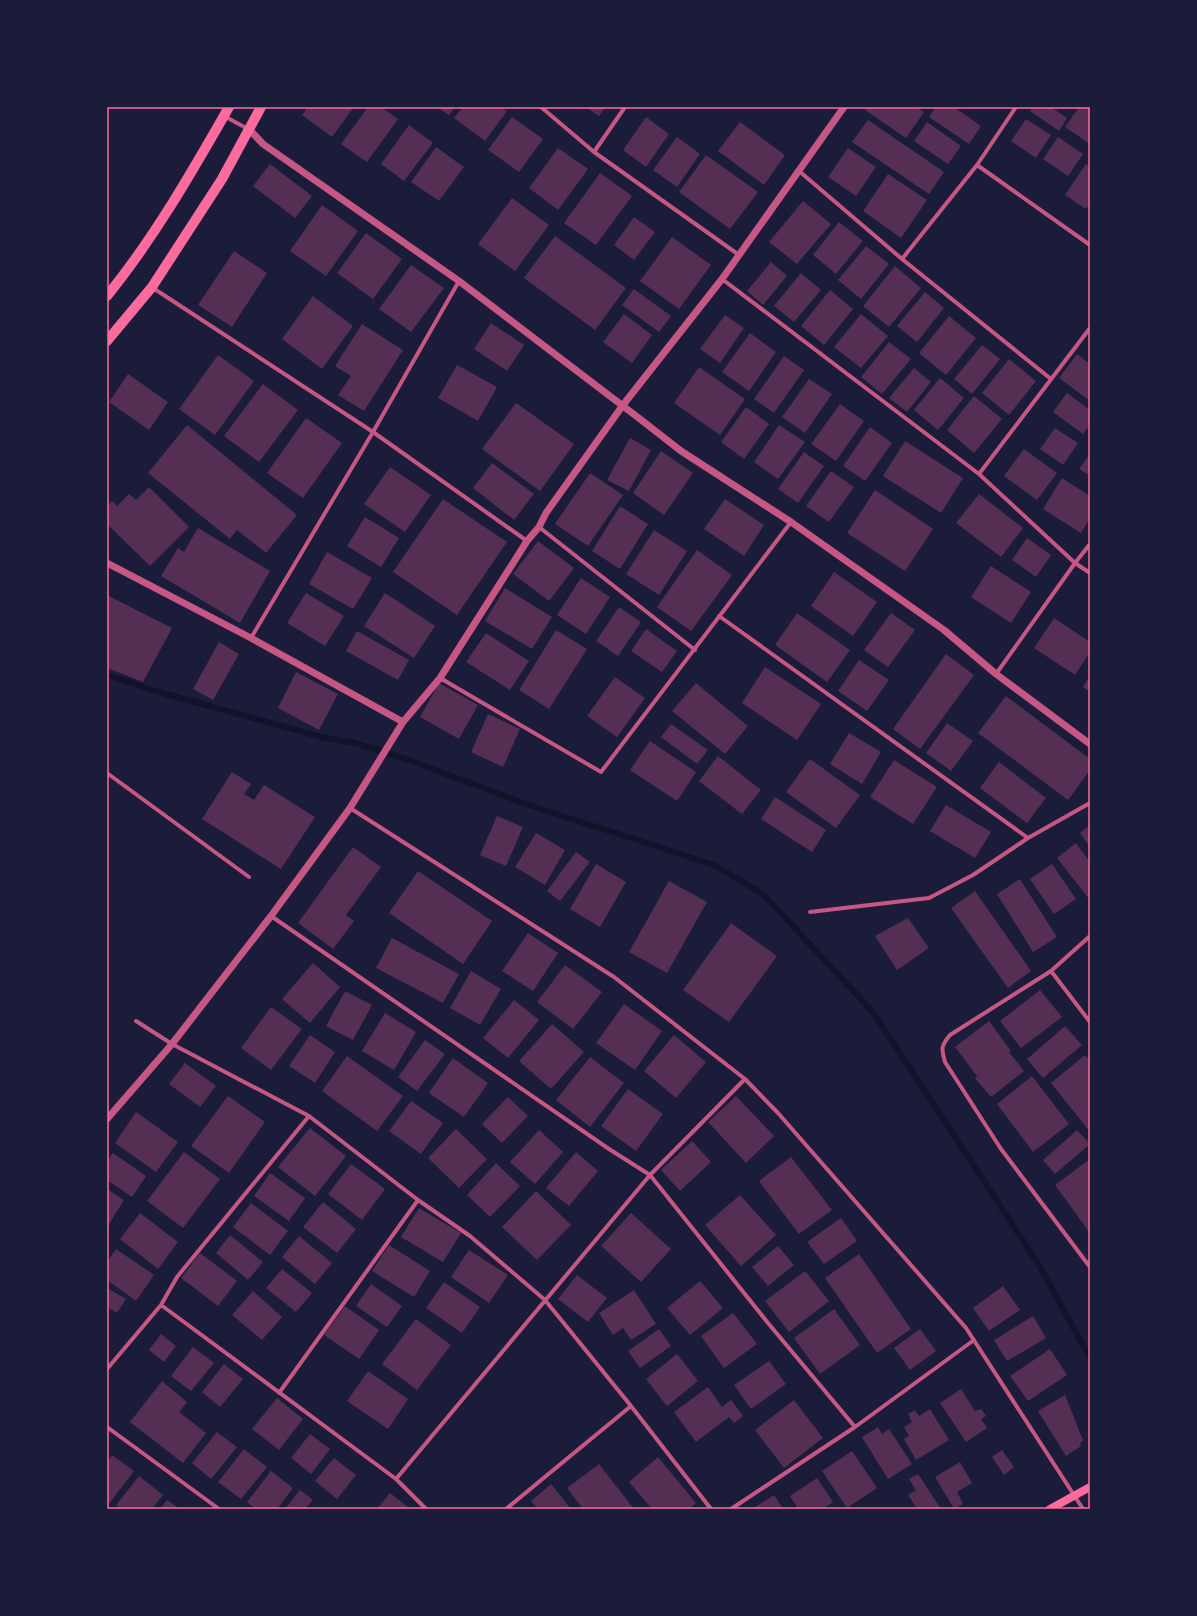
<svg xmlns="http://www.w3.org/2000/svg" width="1197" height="1616" font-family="Merriweather,serif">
  <rect width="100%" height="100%" fill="#1b1b3a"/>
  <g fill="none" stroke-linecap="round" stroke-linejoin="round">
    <path stroke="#12122b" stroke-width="6" d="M107,675L169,695L325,738L355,743L406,759L529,805L714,865L763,894L873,1012L1039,1265L1090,1358"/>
  </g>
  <path fill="#542f53" d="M308,107H354L332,137L302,115Z
    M368,107H381L398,119L367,162L341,144Z
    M437,107H455L449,115Z
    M463,107H501L507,111L485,141L454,118Z
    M586,107H605L599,116Z
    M867,107H916L924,112L906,138L865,110Z
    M936,107H954L981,126L969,144L929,117Z
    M1033,107H1051L1067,118L1059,131L1030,111Z
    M1079,107H1090V144L1065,127Z
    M512,117L543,139L519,172L488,150Z
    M646,117L669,134L646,167L623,150Z
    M1026,119L1051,135L1036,158L1011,141Z
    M868,120L944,172L929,194L852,142Z
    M740,122L785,155L764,185L718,151Z
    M927,122L961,146L948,164L914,141Z
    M409,125L433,143L404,181L381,164Z
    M677,137L700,154L677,187L653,170Z
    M1058,137L1083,154L1068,176L1043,159Z
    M436,147L464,167L439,201L411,182Z
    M558,148L588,169L558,210L529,188Z
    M848,148L876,167L856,196L828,177Z
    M706,155L758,192L730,229L679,192Z
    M270,164L312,196L295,218L253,186Z
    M1086,164L1090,166V203L1086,209L1065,195Z
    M600,173L632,196L596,245L564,223Z
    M888,174L927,200L901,238L863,211Z
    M512,198L549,225L515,271L478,244Z
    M803,201L831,224L797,264L769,242Z
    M322,205L358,231L326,276L290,251Z
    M634,217L655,232L634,260L614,245Z
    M839,222L863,241L836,274L813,255Z
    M366,233L402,259L373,299L337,273Z
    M555,236L626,288L595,330L524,278Z
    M672,237L711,265L679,309L640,281Z
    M866,246L889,264L861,299L838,280Z
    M234,251L267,273L232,327L198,305Z
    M771,262L787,276L763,305L747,291Z
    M411,265L444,288L411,332L379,309Z
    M895,266L921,288L889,327L863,306Z
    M801,273L821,290L794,322L774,306Z
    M634,289L671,316L659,332L622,305Z
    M830,290L853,309L824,345L801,326Z
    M925,292L944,308L917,342L897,326Z
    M313,296L353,326L322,369L282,339Z
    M624,314L652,335L632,363L603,342Z
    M861,314L888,336L861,368L834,347Z
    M725,315L744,328L720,363L700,349Z
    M949,316L976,338L946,375L919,353Z
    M491,323L524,345L507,371L474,349Z
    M362,324L403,350L364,411L338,395L351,376L335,366Z
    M750,333L776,352L749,391L722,372Z
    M889,342L911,359L882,394L861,377Z
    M982,345L1000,359L972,394L954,379Z
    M1077,354L1090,364V401L1059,378Z
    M218,355L254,381L215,435L179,409Z
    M784,356L804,370L774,413L754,399Z
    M1009,359L1036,381L1009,415L982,393Z
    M457,365L497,387L478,421L438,398Z
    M699,367L745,399L720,435L674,403Z
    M914,368L931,382L907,412L889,398Z
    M128,374L168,402L149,430L109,402Z
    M940,378L964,398L938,430L914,410Z
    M809,379L832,394L805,433L782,417Z
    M263,384L298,410L259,462L224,436Z
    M1067,393L1090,410V425L1083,434L1053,412Z
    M974,396L1002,419L974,453L947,430Z
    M516,403L574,444L540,491L482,449Z
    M840,404L864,421L836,461L811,444Z
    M746,407L769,424L744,459L721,442Z
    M306,418L342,443L303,498L267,473Z
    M187,425L297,515L266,553L237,530L230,539L148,473Z
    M779,425L805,442L778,479L754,462Z
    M870,427L892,443L865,481L843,466Z
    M1055,428L1078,443L1063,465L1040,449Z
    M630,438L651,450L629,491L607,480Z
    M905,441L963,478L941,513L883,476Z
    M1024,449L1057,473L1037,500L1004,476Z
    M661,451L693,473L664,515L633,493Z
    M804,452L824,466L798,503L778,489Z
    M1090,454V476L1079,469Z
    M492,463L534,494L514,520L473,488Z
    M390,467L431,495L405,532L364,504Z
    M831,471L854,487L829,522L806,506Z
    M590,473L623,495L588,546L555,524Z
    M1062,478L1090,496V518L1081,533L1043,509Z
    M149,487L189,527L150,566L107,524V506L112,501L117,506L129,494L136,500Z
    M875,490L933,529L905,571L847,533Z
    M979,494L1023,528L1001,557L956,523Z
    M443,499L507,542L457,615L393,572Z
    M725,499L764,525L744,556L704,529Z
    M620,506L648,524L620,569L592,551Z
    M365,517L399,538L381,567L347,546Z
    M198,528L270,571L240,623L161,576L178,548L184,552Z
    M654,530L687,551L659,595L626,574Z
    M1027,538L1051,555L1036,577L1012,560Z
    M538,541L574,568L549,601L513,574Z
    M697,550L732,575L691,631L657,607Z
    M327,552L372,578L353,609L309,584Z
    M991,566L1031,592L1011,623L971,597Z
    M834,572L877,602L853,636L811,606Z
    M581,578L610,597L586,634L557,615Z
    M505,588L552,617L532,649L485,621Z
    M306,593L344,616L325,646L287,623Z
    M385,593L435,626L414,658L364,626Z
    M107,595L172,628L143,682L107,668Z
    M619,607L641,622L618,656L596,641Z
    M797,613L850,650L827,682L775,645Z
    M891,613L915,630L888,667L864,650Z
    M1054,618L1090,642V652L1075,675L1034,648Z
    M646,629L677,651L662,672L631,651Z
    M556,630L587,649L549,709L519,690Z
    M357,631L409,660L398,680L346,651Z
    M486,633L529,661L510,690L466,662Z
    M219,642L239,654L213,700L193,689Z
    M946,654L974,675L920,749L893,729Z
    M859,660L889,680L867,711L838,691Z
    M765,667L821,704L797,740L742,703Z
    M296,672L338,694L319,730L278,708Z
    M1090,675V692L1083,687Z
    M615,677L645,698L617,737L587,716Z
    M439,683L478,705L459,739L420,717Z
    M696,683L748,726L725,754L672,711Z
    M1006,696L1090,759V770L1068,800L978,733Z
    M488,714L520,729L503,767L471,752Z
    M947,723L973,741L951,771L926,753Z
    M671,724L708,750L697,764L661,737Z
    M849,733L881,752L862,784L830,764Z
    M650,741L696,772L677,801L630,770Z
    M718,756L761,790L742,814L699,781Z
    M810,759L860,795L836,828L786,792Z
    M894,760L937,787L913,824L870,797Z
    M999,762L1046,798L1027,823L980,788Z
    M232,772L251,784L244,794L254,800L264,785L315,817L281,869L202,819Z
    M775,797L826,830L812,852L761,819Z
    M946,805L991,832L975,858L930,831Z
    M497,816L523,827L506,866L480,855Z
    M1090,825V847L1080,833Z
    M536,833L565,850L545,885L515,867Z
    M1076,843L1090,862V898L1089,899L1057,858Z
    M353,847L381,867L346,915L354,921L333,949L298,923Z
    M576,852L590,862L560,901L547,891Z
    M596,864L626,882L600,927L570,909Z
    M1052,864L1076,899L1054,914L1030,879Z
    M418,871L492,921L463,964L389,913Z
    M1020,879L1057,937L1033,952L997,894Z
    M669,881L707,902L667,973L629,952Z
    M975,891L1031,971L1008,988L951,908Z
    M908,918L929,948L897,970L875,936Z
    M731,923L777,956L729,1022L683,990Z
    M528,933L558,953L533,991L502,971Z
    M392,938L459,974L443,1003L376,968Z
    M313,963L340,987L310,1023L282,999Z
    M565,965L602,992L573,1029L537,1002Z
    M471,971L501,989L480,1025L450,1008Z
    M1040,990L1062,1017L1021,1048L1000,1021Z
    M345,991L372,1005L353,1040L326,1026Z
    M514,1000L539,1020L508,1058L483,1038Z
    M624,1004L662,1031L635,1070L596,1043Z
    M271,1007L302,1029L271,1070L241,1048Z
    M385,1013L416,1032L394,1070L362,1051Z
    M989,1021L1011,1051L1009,1052L1024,1071L991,1097L975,1078L992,1065L977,1076L955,1047Z
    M552,1024L584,1052L551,1089L519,1061Z
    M1065,1026L1082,1045L1043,1078L1027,1059Z
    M310,1035L335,1052L315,1083L289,1066Z
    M674,1035L706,1062L676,1098L644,1071Z
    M425,1040L445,1054L417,1091L398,1077Z
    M1085,1055L1090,1061V1132L1051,1083Z
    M347,1056L403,1096L377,1131L322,1091Z
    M590,1057L624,1083L590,1127L556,1100Z
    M453,1058L488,1083L464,1117L429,1093Z
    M185,1063L216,1086L200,1107L169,1084Z
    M1032,1076L1069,1124L1033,1152L997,1104Z
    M628,1089L663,1114L636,1151L601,1126Z
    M228,1096L265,1122L229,1173L191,1146Z
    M736,1096L774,1136L746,1163L708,1122Z
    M508,1097L528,1116L502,1143L482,1124Z
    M411,1101L443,1123L421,1154L389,1131Z
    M136,1112L178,1142L156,1172L115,1143Z
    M310,1128L346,1156L315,1196L278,1167Z
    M456,1129L487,1159L459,1188L428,1158Z
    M539,1130L563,1152L535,1184L510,1162Z
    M1077,1130L1090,1144L1055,1174L1043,1160Z
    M692,1141L711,1162L680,1191L661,1170Z
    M184,1152L220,1179L183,1228L147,1201Z
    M576,1152L598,1171L569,1206L546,1188Z
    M113,1153L146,1176L132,1197L107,1180V1161Z
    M791,1157L832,1210L799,1234L759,1181Z
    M1090,1159V1233L1055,1185Z
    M496,1163L520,1186L490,1217L467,1195Z
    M351,1164L385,1189L362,1220L328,1194Z
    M270,1173L305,1198L289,1221L254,1196Z
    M107,1189L124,1200L107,1227Z
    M536,1191L571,1225L537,1260L502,1227Z
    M740,1195L776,1235L741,1266L705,1225Z
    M323,1202L356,1229L337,1253L303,1227Z
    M251,1203L288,1231L270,1255L233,1227Z
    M419,1208L461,1233L443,1262L401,1237Z
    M140,1213L178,1242L158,1269L120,1239Z
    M631,1213L671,1249L641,1282L601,1246Z
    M841,1218L857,1241L824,1264L807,1242Z
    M230,1235L263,1262L248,1280L216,1253Z
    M299,1236L332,1263L315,1284L282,1257Z
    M389,1245L430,1271L414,1297L372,1271Z
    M778,1246L794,1265L768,1286L752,1267Z
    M116,1249L154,1275L136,1301L107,1280V1262Z
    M469,1250L508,1275L489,1303L451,1277Z
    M200,1253L237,1281L218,1306L181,1278Z
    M859,1254L911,1329L877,1353L825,1278Z
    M282,1269L312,1293L296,1312L266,1288Z
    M805,1271L829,1301L789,1332L765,1301Z
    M577,1275L607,1298L588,1322L558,1299Z
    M700,1281L723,1308L690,1335L667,1308Z
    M444,1282L480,1307L462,1333L426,1308Z
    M371,1284L402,1306L387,1327L356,1306Z
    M1003,1286L1020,1310L989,1331L973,1308Z
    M107,1288L126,1299L117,1313L107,1307Z
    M634,1290L656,1324L631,1340L623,1328L613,1335L599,1313Z
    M253,1291L282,1317L262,1340L232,1315Z
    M345,1306L379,1330L359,1359L324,1335Z
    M834,1309L860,1345L820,1374L794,1338Z
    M733,1313L757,1344L724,1368L701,1336Z
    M1033,1316L1046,1338L1007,1361L994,1340Z
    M416,1319L451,1345L417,1390L382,1364Z
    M659,1329L671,1346L640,1368L628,1351Z
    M920,1329L936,1351L910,1370L894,1348Z
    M161,1334L176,1346L164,1362L149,1350Z
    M193,1347L214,1363L191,1391L171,1376Z
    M1050,1349L1067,1375L1028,1401L1010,1376Z
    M677,1354L698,1381L667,1406L646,1379Z
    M769,1361L786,1384L751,1409L734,1385Z
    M224,1364L243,1379L220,1407L202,1392Z
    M368,1371L408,1399L388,1429L347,1401Z
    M162,1381L187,1402L179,1412L206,1433L183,1463L130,1422Z
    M708,1387L722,1407L731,1400L743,1416L734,1423L729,1417L696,1442L674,1412Z
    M961,1389L975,1411L981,1409L986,1416L981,1419L987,1428L966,1442L940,1403Z
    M1065,1395L1083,1440L1080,1443L1081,1446L1066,1456L1038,1411Z
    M277,1398L303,1419L279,1450L252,1429Z
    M794,1400L823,1438L784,1468L755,1430Z
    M930,1409L949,1440L916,1460L904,1439L909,1436L904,1427L912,1422L908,1414L915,1410L919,1416Z
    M878,1427L882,1434L889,1429L912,1464L888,1479L862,1437Z
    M217,1432L237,1447L211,1479L192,1463Z
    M310,1434L330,1449L311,1474L291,1458Z
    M244,1449L267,1467L241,1499L218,1482Z
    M1002,1450L1014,1467L1004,1475L992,1457Z
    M852,1451L877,1488L847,1508L822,1471Z
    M112,1455L134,1471L108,1505L107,1504V1462Z
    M658,1457L696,1503L689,1509H652L629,1482Z
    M334,1458L356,1475L337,1499L315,1481Z
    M960,1462L972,1483L957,1492L963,1504L954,1509L935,1477Z
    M599,1464L634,1509H583L567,1488Z
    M271,1471L293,1488L277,1509H256L247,1502Z
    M918,1474L941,1509H917L908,1495L916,1490L909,1479Z
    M139,1476L163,1495L152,1509H121L116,1505Z
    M817,1478L833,1502L823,1509H798L790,1496Z
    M551,1484L571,1509H538L531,1501Z
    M300,1490L313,1500L305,1509H285Z
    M390,1493L408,1507L410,1509H377Z
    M774,1495L783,1509H752Z
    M167,1500L180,1509H160Z"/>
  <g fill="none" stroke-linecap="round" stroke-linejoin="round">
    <path stroke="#c65784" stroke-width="4" d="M541,107L594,152L739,255
      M224,116L248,129
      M594,152L625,107
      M977,165L1016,107
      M799,171L902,259
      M722,279L979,474L1075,563L1090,544
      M153,288L373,432L527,541
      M1051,379L902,259L977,165L1090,245
      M979,474L1090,328
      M539,527L695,650
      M719,616L1028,838L1090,803
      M251,638L373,432L459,281
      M996,674L1075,563L1090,573
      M440,678L601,772L791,522
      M107,773L249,877
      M350,808L614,977L745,1079L778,1113L966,1328L1083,1509
      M810,912L929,898L973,875L1028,838
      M271,916L609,1149L650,1175L768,1323L855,1427
      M1090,936L1051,971L1090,1022
      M1051,971L950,1035C941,1046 941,1048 945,1062L1001,1149L1090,1267
      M136,1021L172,1044L309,1116L418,1200L470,1236L545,1300L631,1406L711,1509
      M161,1305L396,1479L426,1509
      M107,1369L161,1305L177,1277L309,1116
      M279,1393L418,1200
      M107,1427L219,1509
      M396,1479L650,1175L745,1079
      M506,1509L631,1406
      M731,1509L855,1427L974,1340"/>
    <path stroke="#c65784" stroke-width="7" d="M249,129L263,144L459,281L640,419L681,451L791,522L944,630L996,674L1090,744
      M107,563L251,638L403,722L440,678L527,541L539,527L546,513L623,405L722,279L844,107
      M107,1119L172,1044L271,916L350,808L403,722"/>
    <path stroke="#ff6b9d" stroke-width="8" d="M1050,1509L1090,1487"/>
    <path stroke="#ff6b9d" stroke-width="10" d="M107,296C154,238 192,172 229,107
      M107,341L152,287L222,179L261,107"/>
  </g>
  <rect width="1197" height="1616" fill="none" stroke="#1b1b3a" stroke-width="216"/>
  <rect x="108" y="108" width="981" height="1400" fill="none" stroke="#ff6b9d" stroke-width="1.5"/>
</svg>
